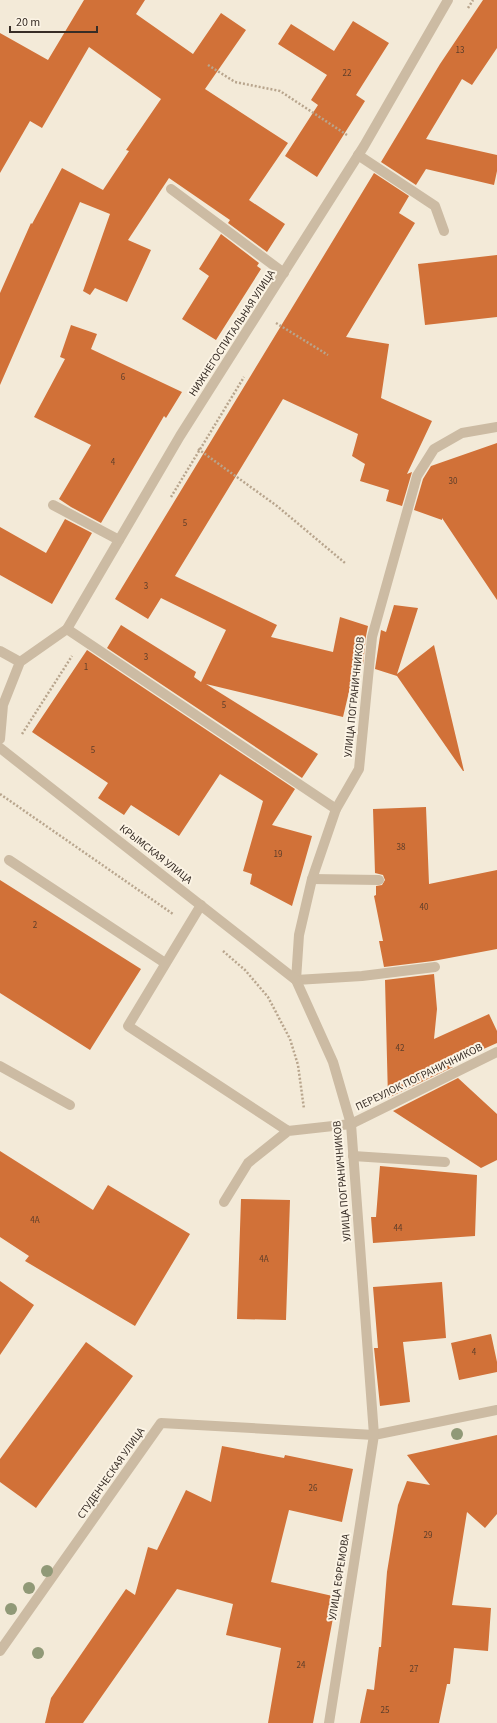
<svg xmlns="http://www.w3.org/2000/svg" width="497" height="1723" font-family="'Source Sans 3',sans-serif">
  <rect width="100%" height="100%" fill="#f3ead8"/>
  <path fill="#d17138" d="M84,0H145L136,14L193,54L221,13L246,30L205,89L288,143L249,200L285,224L267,252L228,223L230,220L169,178L128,240L151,250L127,302L95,288L90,295L83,291L110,214L80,202L0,385V293L31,223L32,224L62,168L103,190L129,151L126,150L161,99L89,47L42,128L30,121L0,173V33L48,60Z
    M483,0H497V48L472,85L462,79L426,139L497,155V171L494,185L426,169L416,185L381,162L440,64Z
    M353,21L389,43L356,95L365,101L317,177L285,156L318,105L311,100L327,75L278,44L291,24L334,51Z
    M374,173L409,196L399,213L415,223L346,337L389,344L381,398L432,421L407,474L412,472L402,506L386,501L389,490L360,481L365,464L352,456L358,434L283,399L175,576L277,625L271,637L333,652L340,617L368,626L366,636L363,665L356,662L343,717L206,684L318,754L302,778L107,648L121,625L196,672L194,677L201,682L226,630L161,598L148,619L115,599Z
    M221,234L259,263L257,266L261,269L216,340L182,319L209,276L199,269Z
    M497,255V317L425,325L418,264Z
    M71,325L97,334L91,349L182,392L166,418L164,416L101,523L71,507L59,499L91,445L34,417L65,359L60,357Z
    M497,443V600L442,518V520L414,510L423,479L431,466Z
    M65,519L92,533L52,604L0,575V527L46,553Z
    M394,605L418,608L397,674L434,645L464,771H463L397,676L375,669L381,630L386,632Z
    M87,650L295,789L272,825L312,836L292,906L250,884L252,874L243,871L263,801L220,774L179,836L131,805L124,815L98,798L108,783L32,732Z
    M426,807L429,884L497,870V949L433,961L384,967L379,941H383L374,896L376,895V886L382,885L385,880L383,875L375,873L373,809Z
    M0,880L141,969L90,1050L0,993Z
    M434,974L437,1009L434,1039L489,1014L497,1031V1043L450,1064L453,1067L388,1098L385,980Z
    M458,1078L497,1114V1160L481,1168L393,1111Z
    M0,1151L93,1210L108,1185L190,1234L135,1326L25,1261L29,1256L0,1237Z
    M380,1166L477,1175L475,1236L373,1243L371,1217H376Z
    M241,1199L290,1200L286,1320L237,1319Z
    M0,1281L34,1305L0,1355Z
    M442,1282L446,1338L403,1342L410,1402L380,1406L374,1348H378L373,1287Z
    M491,1334L497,1362V1372L459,1380L451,1343Z
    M86,1342L133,1376L36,1508L0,1482V1459Z
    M497,1435V1514L485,1528L467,1512L452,1605L491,1608L488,1651L454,1648L450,1684H447L439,1723H360L367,1689L374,1690L379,1647H381L387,1572L398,1505L407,1481L430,1485L407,1455Z
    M222,1446L284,1458L285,1455L353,1469L342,1522L289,1510L271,1582L337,1597L313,1723H268L281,1648L226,1635L233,1604L177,1589L83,1723H45L51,1698L126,1589L135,1595L148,1547L157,1550L186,1490L211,1502Z"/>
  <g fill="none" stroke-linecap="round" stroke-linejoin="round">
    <path stroke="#b8a58d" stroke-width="2.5" stroke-dasharray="2 2" stroke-linecap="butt" d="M468,8L473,0
      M208,65L235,82L280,91L347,135
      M276,323L328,355
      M198,449L277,506L345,563
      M171,497L244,377
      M22,734L72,656
      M0,794L173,914
      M223,951L245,970L268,997L290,1039L298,1065L304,1109"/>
    <path stroke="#ccbba3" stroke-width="10" d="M358,155L435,206L444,231
      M171,189L284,273
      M53,505L119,540
      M67,629L336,809
      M9,860L165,963
      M312,879L379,880
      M201,905L128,1026L288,1131
      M296,980L362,976L435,967
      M0,1066L70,1105
      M353,1156L445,1162
      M224,1202L248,1163L288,1131L351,1124"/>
    <path stroke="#ccbba3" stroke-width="10" d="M296,980L299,935L312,879L336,809L359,769L372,637L417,476L434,449L462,433L497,427
      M351,1124L497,1052
      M0,1651L161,1423L374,1435L497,1410
      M329,1723L374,1435"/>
    <path stroke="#ccbba3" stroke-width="10" d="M0,651L20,662
      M20,662L67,629L180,436L364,146L448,0
      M0,739L3,705L20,662
      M0,748L296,980L333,1062L351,1124L374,1435"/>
  </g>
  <g fill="#909977">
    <circle cx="457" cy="1434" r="6"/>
    <circle cx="47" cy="1571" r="6"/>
    <circle cx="29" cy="1588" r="6"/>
    <circle cx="11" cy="1609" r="6"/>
    <circle cx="38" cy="1653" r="6"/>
  </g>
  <g text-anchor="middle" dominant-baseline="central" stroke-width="4" stroke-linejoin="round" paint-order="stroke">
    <g font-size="9" fill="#5e3e2a">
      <text x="460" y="50">13</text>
      <text x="347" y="73">22</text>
      <text x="123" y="377">6</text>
      <text x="113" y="462">4</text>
      <text x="453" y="481">30</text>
      <text x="185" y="523">5</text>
      <text x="146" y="586">3</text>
      <text x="146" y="657">3</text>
      <text x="86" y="667">1</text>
      <text x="224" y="705">5</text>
      <text x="93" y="750">5</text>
      <text x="401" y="847">38</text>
      <text x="278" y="854">19</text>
      <text x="424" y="907">40</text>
      <text x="35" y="925">2</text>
      <text x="400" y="1048">42</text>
      <text x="35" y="1220">4А</text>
      <text x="398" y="1228">44</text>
      <text x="264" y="1259">4А</text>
      <text x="474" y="1352">4</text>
      <text x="313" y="1488">26</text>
      <text x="428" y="1535">29</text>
      <text x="301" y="1665">24</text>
      <text x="414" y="1669">27</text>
      <text x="385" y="1710">25</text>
    </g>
    <g font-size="11" fill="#372d26" stroke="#fbf3e4">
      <text transform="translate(232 333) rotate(-57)">НИЖНЕГОСПИТАЛЬНАЯ УЛИЦА</text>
      <text transform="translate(354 697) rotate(-84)">УЛИЦА ПОГРАНИЧНИКОВ</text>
      <text transform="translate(156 854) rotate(38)">КРЫМСКАЯ УЛИЦА</text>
      <text transform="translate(419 1077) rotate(-26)">ПЕРЕУЛОК ПОГРАНИЧНИКОВ</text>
      <text transform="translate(342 1181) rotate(-95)">УЛИЦА ПОГРАНИЧНИКОВ</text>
      <text transform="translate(111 1473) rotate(-55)">СТУДЕНЧЕСКАЯ УЛИЦА</text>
      <text transform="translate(339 1577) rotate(-81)">УЛИЦА ЕФРЕМОВА</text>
    </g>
  </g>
  <path d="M10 26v6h87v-6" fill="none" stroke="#372d26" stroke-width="2"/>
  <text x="16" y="26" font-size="12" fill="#372d26" stroke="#fbf3e4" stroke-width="3" paint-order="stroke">20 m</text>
</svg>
